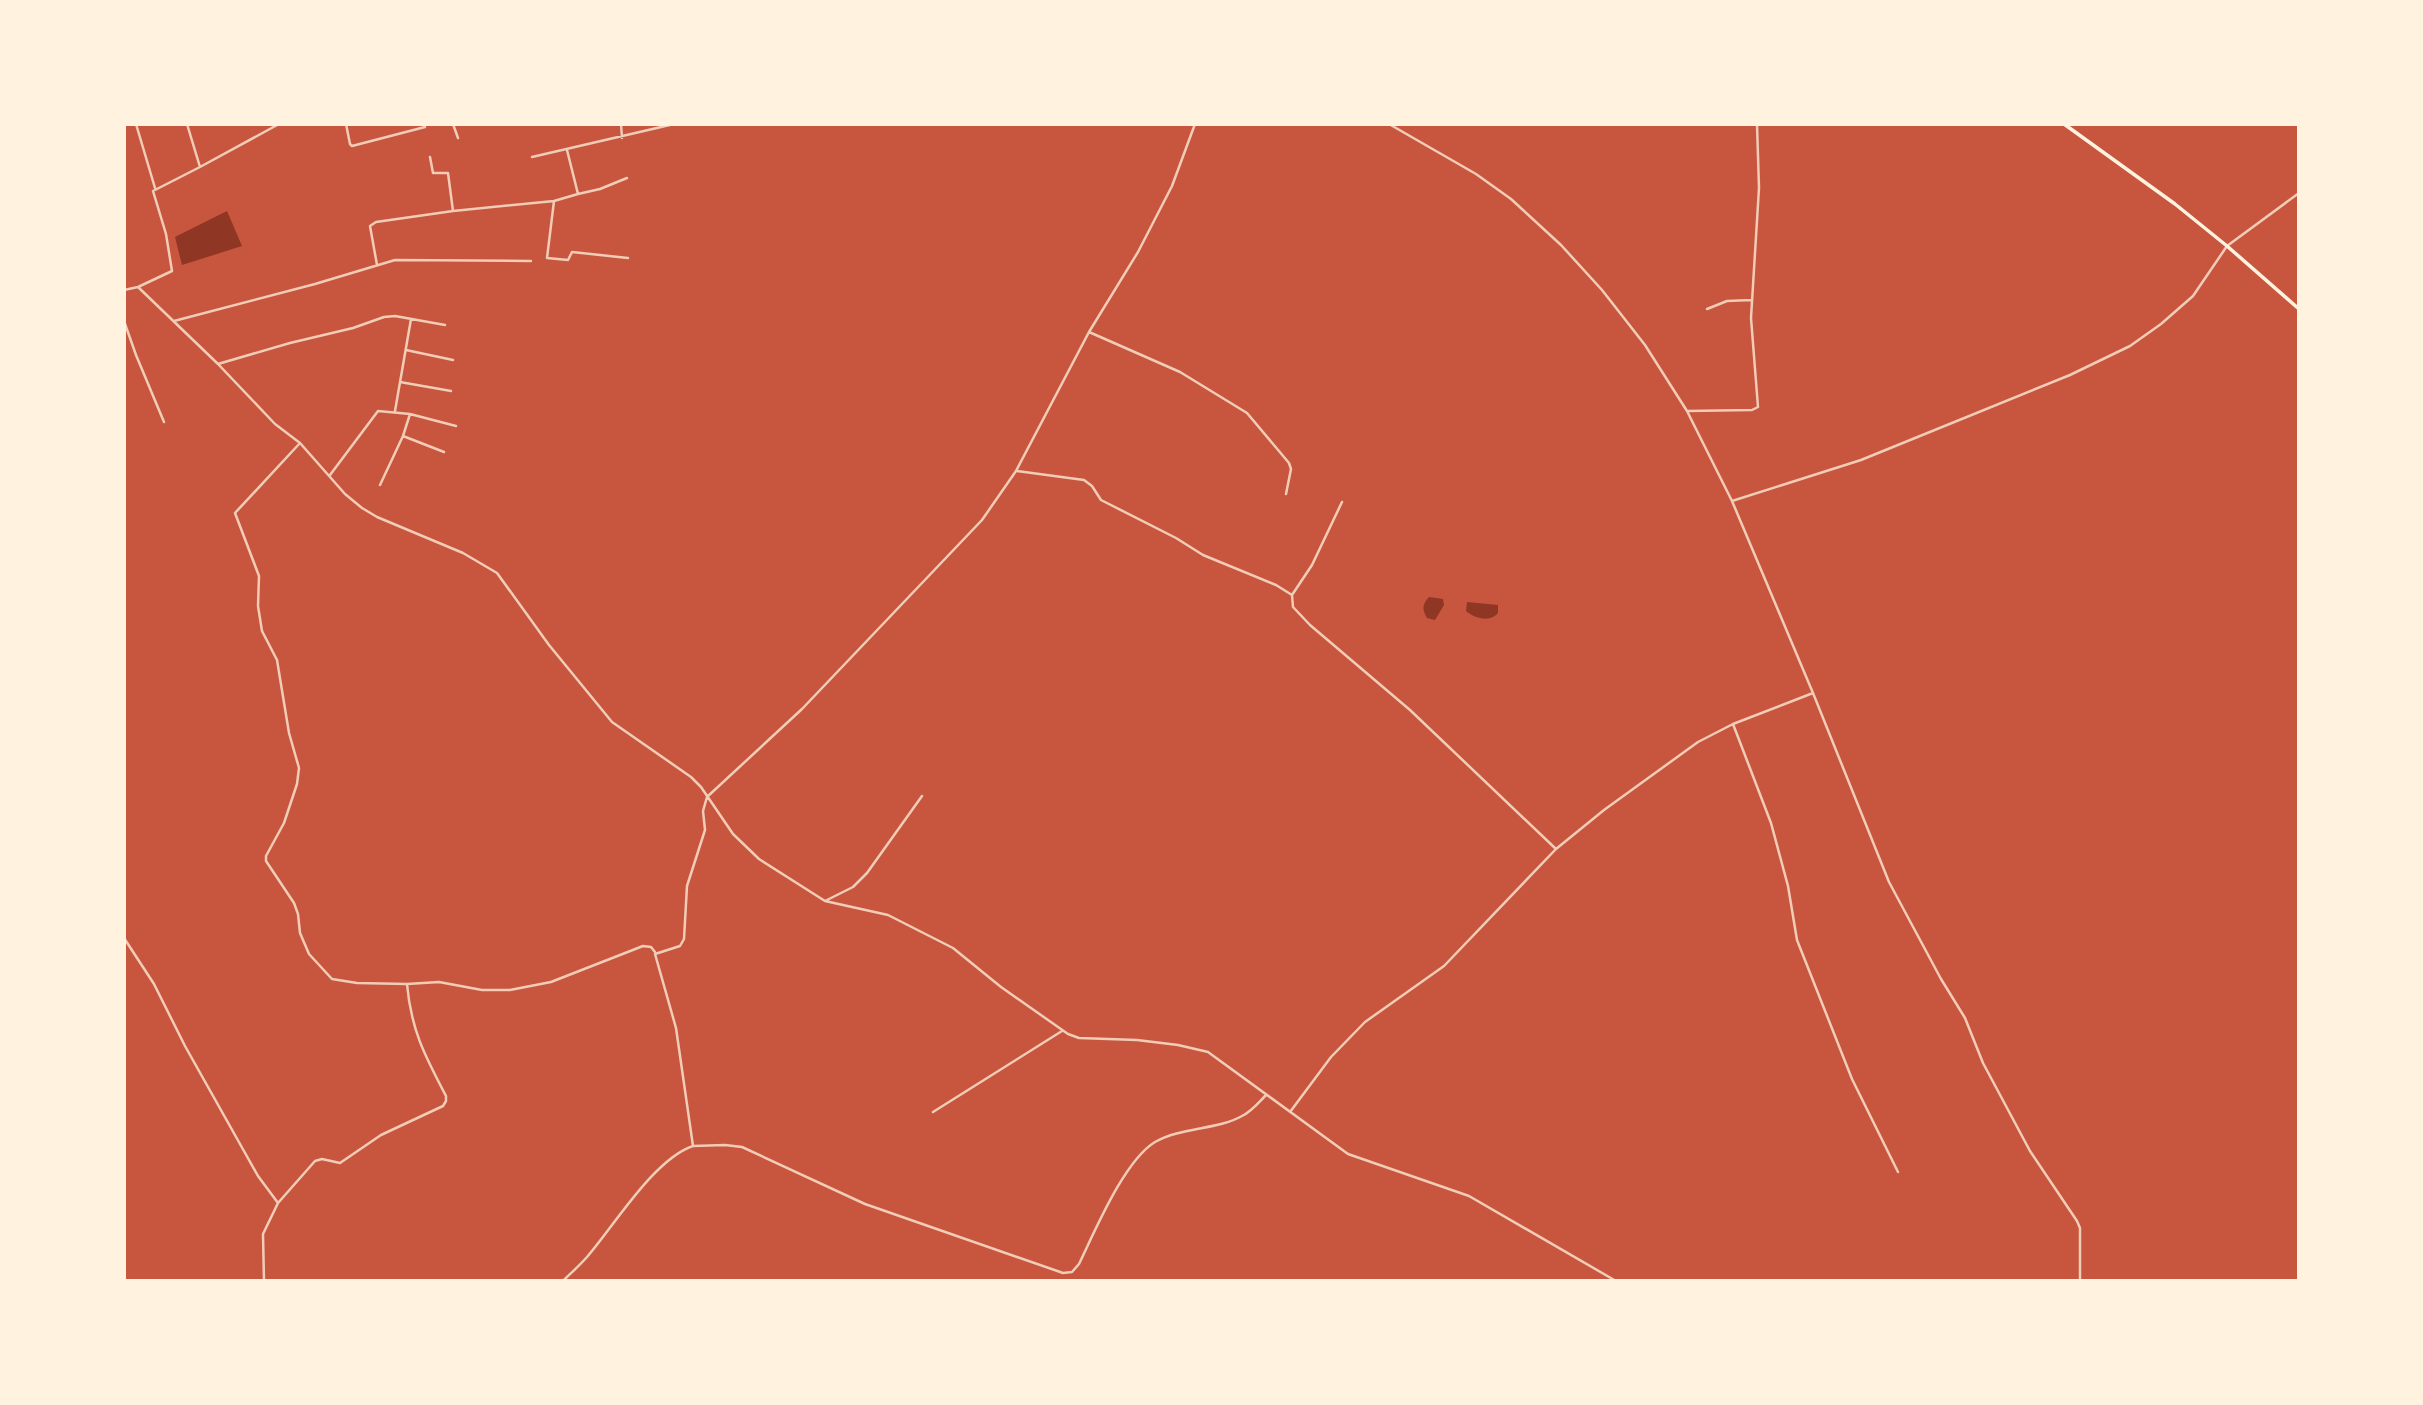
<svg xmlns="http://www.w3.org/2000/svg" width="2423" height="1405" font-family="'IBM Plex Serif',serif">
  <rect width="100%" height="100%" fill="#c8553d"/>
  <path fill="#8f3625" d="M227,211L242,246L182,265L175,237Z
    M1429,597L1443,599L1444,605L1435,620L1427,618C1422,609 1422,605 1429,597Z
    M1467,602L1498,605V613C1490,623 1474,618 1466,611Z"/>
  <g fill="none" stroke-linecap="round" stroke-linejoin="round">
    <path stroke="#f1ccb7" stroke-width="2.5" d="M136,124L155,188
      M346,124L350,144L352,146L425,127
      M453,124L458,138
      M621,124L622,138
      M1389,124L1476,174L1511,199L1561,245L1602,290L1645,345L1687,411L1732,501L1813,693L1889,882L1941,979L1965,1018L1983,1063L2030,1151L2077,1221L2080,1228V1281
      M567,150L578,194L600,189L627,178
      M430,157L433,173H448L453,211
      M532,157L674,124
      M200,167L279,124
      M554,201L547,258L568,260L572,252L628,258
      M377,265L370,226L376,222L453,211L554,201L578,194
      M138,287L218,364L275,424L300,443L345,494L362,508L377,517L463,553L497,573L549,645L612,722L691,777L701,787L733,834L759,859L825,901L888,915L953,948L1001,987L1068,1034L1079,1038L1137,1040L1178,1045L1208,1052L1348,1154L1469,1196L1616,1281
      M124,290L138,287L172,271L166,234L153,191L200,167L187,124
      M1707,309L1727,301L1751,300
      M124,321L136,355L164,422
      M174,321L315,284L395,260L531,261
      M1089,332L1180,372L1247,413L1289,463L1291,469L1286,494
      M406,350L453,360
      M218,364L290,343L353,328L384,317L395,316L445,325
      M400,382L451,391
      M395,411L411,319
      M1687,411L1752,410L1758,407L1751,318L1759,188L1757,124
      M403,436L444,452
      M1017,471L1084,480L1092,486L1101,500L1176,538L1203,555L1276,585L1292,595
      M330,475L378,411L410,414L456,426
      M380,485L403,436L410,414
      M1732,501L1861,460L2070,375L2130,346L2161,324L2193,296L2227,246L2299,193
      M1342,502L1312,565L1292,595L1293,607L1310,625L1410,710L1556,849
      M1733,724L1771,823L1788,886L1797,940L1852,1079L1898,1172
      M825,901L853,887L867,873L922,796
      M124,938L154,984L185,1046L258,1176L278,1203
      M407,984L439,982L482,990H510L551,982L643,946L651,947L655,952
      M933,1112L1062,1031
      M1290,1112L1331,1057L1365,1022L1444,966L1556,849L1604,810L1698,742L1733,724L1813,693
      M693,1146L725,1145L742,1147L865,1204L1063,1273L1072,1272L1079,1264C1095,1231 1124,1161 1155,1142C1181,1127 1217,1130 1242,1116C1252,1111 1259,1102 1266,1095
      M264,1281L263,1234L278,1203L315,1161L322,1159L340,1163L381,1135L443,1106L446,1101V1096C425,1056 411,1030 407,984L357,983L332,979L309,954L300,933L298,914L294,903L266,861V856L284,823L297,784L299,768L289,733L277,660L262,631L258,606L259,576L235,513L300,443
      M563,1281C571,1273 579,1266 587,1257C614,1226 654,1159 693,1146L676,1028L655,954L680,946L684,939L687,886L705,830L703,811L707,797L802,709L982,520L1016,471L1089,332L1138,252L1172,186L1195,124"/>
    <path stroke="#fff3e0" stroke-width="3.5" d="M2064,124L2175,204L2227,246L2299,309"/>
  </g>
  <rect width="2423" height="1405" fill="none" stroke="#fff3e0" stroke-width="252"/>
</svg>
